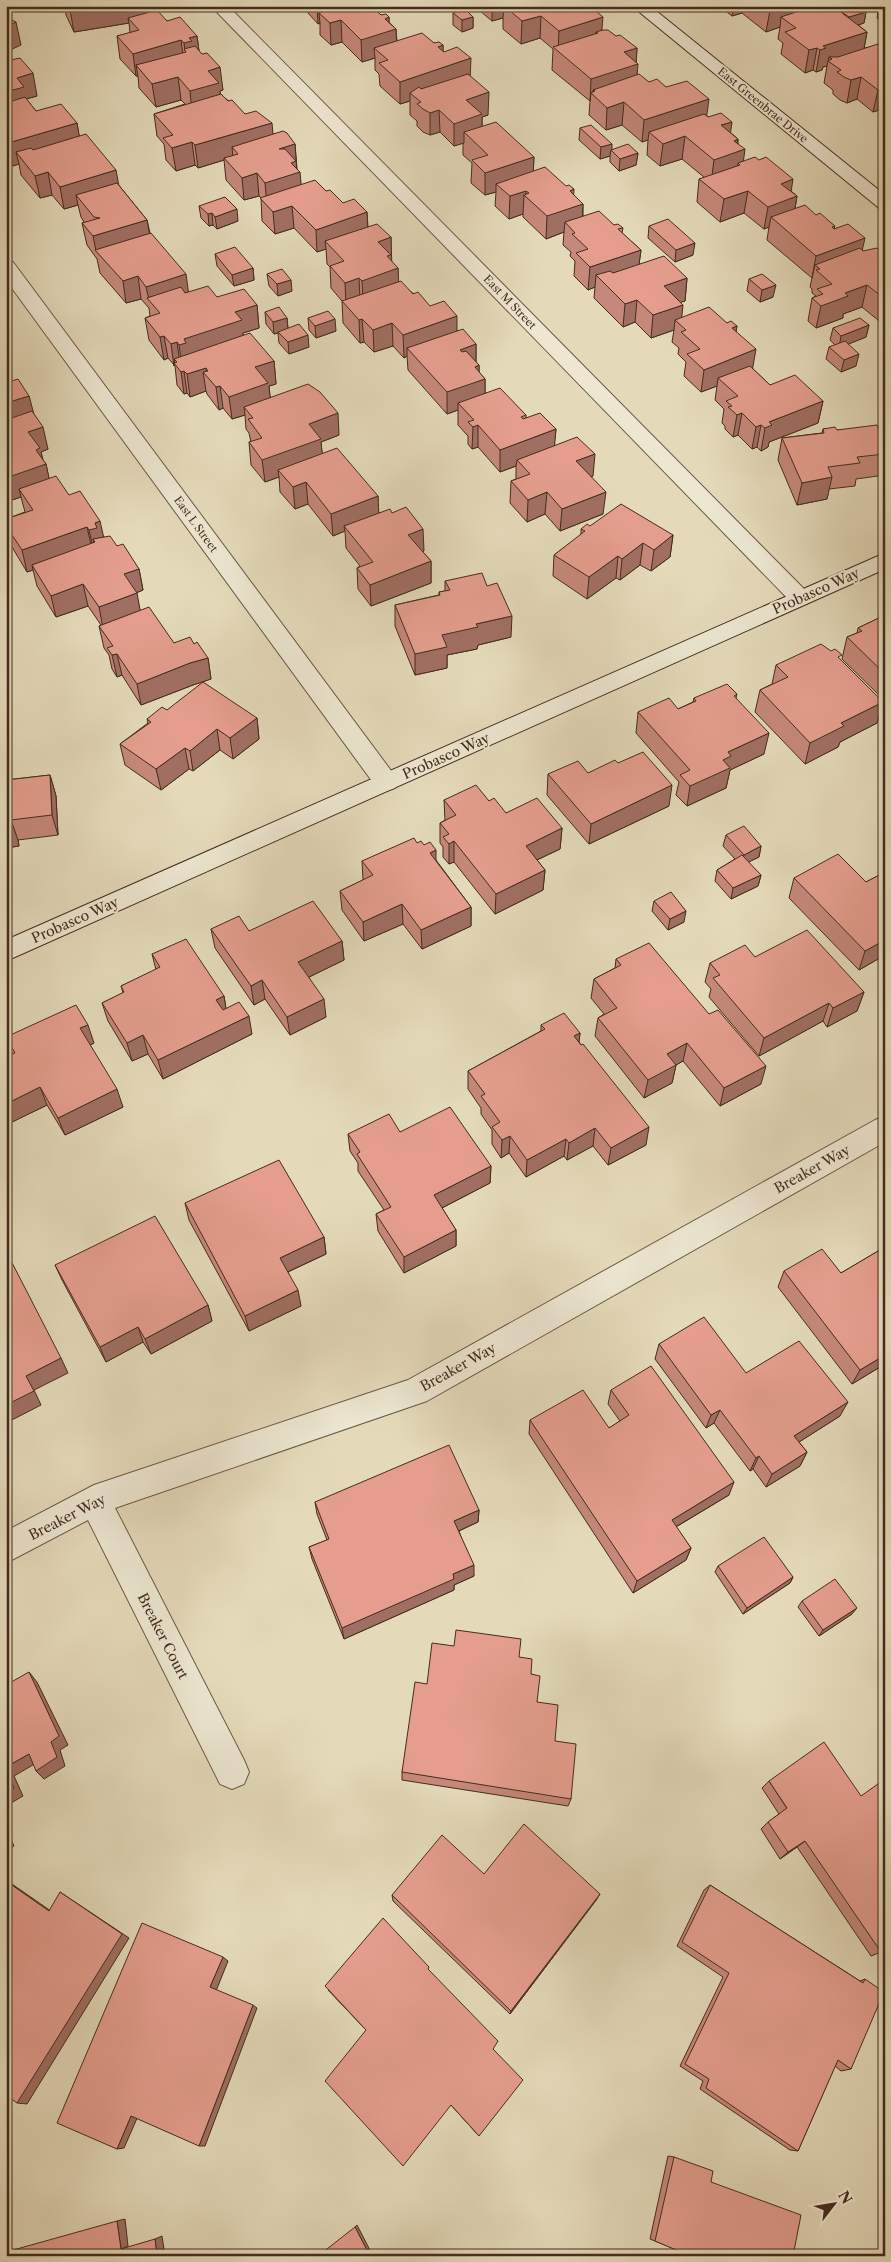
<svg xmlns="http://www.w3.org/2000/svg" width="891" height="2262" font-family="'Libre Caslon Text',serif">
  <rect width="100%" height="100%" fill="#e4daba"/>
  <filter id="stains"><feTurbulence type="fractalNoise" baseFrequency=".004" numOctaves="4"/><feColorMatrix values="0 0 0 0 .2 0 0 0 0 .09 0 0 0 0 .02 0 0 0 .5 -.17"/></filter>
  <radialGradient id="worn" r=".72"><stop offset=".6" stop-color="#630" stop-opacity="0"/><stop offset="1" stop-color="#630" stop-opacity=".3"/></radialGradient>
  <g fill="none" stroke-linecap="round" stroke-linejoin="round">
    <g stroke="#6c5844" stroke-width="2">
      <path id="street" d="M211,6H228L808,593L811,598L808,603L800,606L792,603Z
        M6,260L13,262L395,776L398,782L395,788L386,791L377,788L6,280Z
        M885,1116V1142L427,1401L115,1508L244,1760L249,1772L244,1784L232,1789L220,1784L88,1520L6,1563V1531L94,1485L408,1380L875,1120Z"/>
    </g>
    <g stroke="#442c1c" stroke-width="2">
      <path id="secondary" d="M632,6H650L885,195V209L879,208Z
        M885,553V569L6,961V940Z"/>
    </g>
    <use href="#street" fill="#ede7d2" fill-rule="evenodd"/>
    <use href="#secondary" fill="#ede7d2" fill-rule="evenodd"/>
  </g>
  <path fill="#c5887a" stroke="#442c1c" d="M65,6H149L150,12L197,36L199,51L223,90L220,91V94L245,114L273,134L295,144L297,169L301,185L326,191L343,203L367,212L368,227L391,237V261L398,268V282L430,306L457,330L476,344V362L479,365V372L485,379V393L526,415V418L556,429L554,445L593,476L591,477L603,514L560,531L545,514L527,522L510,503L511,481L516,479V466L500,472L478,447L472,449L468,444V436L458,425V410L447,414L408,370L407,356L404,358L393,346L374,352L364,342L360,343L343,323L342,301L331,288L330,267L327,264L326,249L317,252L294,228L275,234L262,221L261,198L259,196L244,200L226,180L224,160L198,168L195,165L176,171L166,160L164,144L157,136L154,114L185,104L181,100L156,107L139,88L138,76H136L120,59L117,36L130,33L129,23L74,32L66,15Z
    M307,6H371L381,15L389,17V22L396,29L397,41L434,43L443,45V51L470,76L488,115L482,117V126L534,157L533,171L573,194L583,204V216L623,228L622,233L641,250L639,264L687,278L685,301L680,302L681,318L727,323L737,326L736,331L753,369L770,385L823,401L818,423L769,442L768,447L761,451L757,447L752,449L738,435L733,437L725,429V426L722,423L724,409L715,400L717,386L701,392L684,376L686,362L678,354L679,348L672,342L674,330L651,338L635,322L623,327L594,298L595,287L588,290L574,276L575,261L570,256L571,252L563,245L564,232L546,239L523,217V214L509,219L495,206L496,192L485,195L471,183L472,163L463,155V143L454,146L440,132L430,135L423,132L417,126V121L410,115V101L400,104L380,86L379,74L375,70V58L362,62L342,42L331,45L320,35V23L318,24L308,13Z
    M474,6H577L602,30L616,36L637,48L636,62L637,75L649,82L666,87L731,133L738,139V143L743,161L791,191L797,196L795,209L816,215L835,226L834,229L863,251L885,254V324L884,325L862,307L843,314V318L816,328L808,321L812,298L816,296L812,293V289L810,287L812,278L767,240L769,227L764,229L744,213L720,222L697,202L699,179L705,178L682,159L660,166L647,155L648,140L642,142L622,125L606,130L589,115L590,101L552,70L553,49L540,38L521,44L503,29V18L492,21Z
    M719,6H801L800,11L836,8L866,12L864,23L858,25L867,32L864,48L885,45V108L873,112L857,99L847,103L840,100L833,94V90L824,83L827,66L823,67L822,70L816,72L813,70L805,73L781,54L783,43L778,39L780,27L766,32L742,13L732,16Z
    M879,6H885V24L877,18Z
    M453,13L473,17V28L462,32L453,25Z
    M6,61L37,96L26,99L36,111L77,123L79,136L147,220L150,233L189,292L257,305L259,328L243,333V335L274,361L276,384L269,386L270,397L339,435L321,442L322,453L378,496V513H392L424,551H422L431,561V583L371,606L358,589L357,568L360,566L346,548L345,531L333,536L308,504L295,509L280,492L279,477L265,482L251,465L249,442H251L249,433L246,429L245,415L232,419L223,408L219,410L207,394L206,391L190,397L187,393L184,394L177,385L175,366L168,358L164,360L149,340L145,318L150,316L149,308L141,299L126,303L100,273L97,259L87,245L82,223L84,222L81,217L78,205L64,209L52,195L40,198L21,175L19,164L13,166L6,158Z
    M580,128L612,150L638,153L636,165L619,171L610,162V156L600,159L579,140Z
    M199,206L238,221L217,229L213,225L209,226L201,218Z
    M649,226L693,255L675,262L648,238Z
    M215,254L253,268L254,280L234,286L217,266Z
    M267,274L292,291L278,296L269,286Z
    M749,279L773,297L760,302L747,291Z
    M265,312L287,318L288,328L309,347L289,354L279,343L278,333L274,334L266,324Z
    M308,318L336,331L316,338L309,330Z
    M869,325L866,337L848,344L856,366L841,372L826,359L829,347L835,345L830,340L833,328Z
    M29,396L33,413L48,449L41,452L43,460L46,464L49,479L69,495L104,537L117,546L139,569L143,590L136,593L140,611L174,643L194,644L208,658L211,679L193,685L141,705L122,675L117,677L112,669L109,655L104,648L99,626L101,625L88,606L56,617L37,586L33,570L27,572L9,542L6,534V519L25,512L21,497L6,502Z
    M823,429L837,430L885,441V475L856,479L855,486L829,489L827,499L797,505L778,460L782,438L822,433Z
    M581,529L673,535L670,557L651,571L640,565L620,580L616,578L587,599L553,576L554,555L581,535Z
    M445,581L511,637L478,645L477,649L447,655V668L415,675L395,626V605L439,595V592L445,591Z
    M885,615V701L842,659L847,637L857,633L858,628Z
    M841,660L883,702L877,723L840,742L838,747L805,764L755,712L760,690L772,684L776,665Z
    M737,694L736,698L764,754L730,770L726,788L687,806L676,795L679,782L636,733L638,712L678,709L693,702L694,698Z
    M167,710L257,718L259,739L233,759L220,750L193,771L189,769L161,790L125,765L120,744L148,723L147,719Z
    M618,763L669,806L589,844L547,795L548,774L588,773Z
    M50,775L56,796L58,835L18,840L19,846L6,848V780Z
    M444,800L489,801L506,813L562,828L560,849L537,860L545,870L543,890L495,914L454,862L449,864L443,857V847L440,843V823L445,820Z
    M726,835L761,846L759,857L748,862L761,875L758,886L731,899L715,881L717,870L735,859L723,846Z
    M436,860L471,907V926L422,949L403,924L364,941L342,910L340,891L363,880L362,861Z
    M885,872V955L859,970L789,898L794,878L866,882Z
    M654,901L684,922L668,930L652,911Z
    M211,929L249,931L342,941L344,960L309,977L326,1017L290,1035L265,999L254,1005L215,948Z
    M152,954L224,996L226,1009L252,1034L163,1079L148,1054L132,1061L108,1021L102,1003L123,993L121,986L156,970Z
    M755,957L864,992L857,1011L827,1027L823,1021L759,1056L709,997L711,989L705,982L710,963Z
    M616,959L761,1084L720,1106L683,1061L676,1065L672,1083L644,1098L595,1036L598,1018L604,1014L591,998L594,979L615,968Z
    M541,1025L580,1033L579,1042L646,1145L608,1165L593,1146L567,1160L564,1156L526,1177L509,1153L501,1158L492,1144V1130L481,1114V1108L468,1089V1071L541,1031Z
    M6,1039L94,1043L90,1045L123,1107L65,1135L47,1105L6,1125V1057L12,1054Z
    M400,1132L491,1166L490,1183L442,1208L456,1230V1246L404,1273L378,1231L376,1214L384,1210L358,1171V1163L350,1151L348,1134Z
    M185,1203L324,1237L326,1254L288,1272L301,1306L249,1331L189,1220Z
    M885,1247V1364L852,1384L778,1287L784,1271L841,1273Z
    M55,1265L208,1305L212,1321L151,1354L143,1342L106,1362L62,1280Z
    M659,1344L746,1373L840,1416L799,1442L807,1452L800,1466L766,1487L753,1469L750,1471L714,1423L706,1428L655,1359Z
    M611,1390L729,1495L676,1527L691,1548L686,1560L633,1593L529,1434L530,1420L609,1428L620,1421L608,1404Z
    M315,1502L479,1510L478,1522L459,1531L474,1576L454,1585V1590L344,1639L312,1559L309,1547L327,1540L317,1514Z
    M718,1566L793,1577L790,1583L743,1614L715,1572Z
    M802,1601L852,1614L819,1636L798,1607Z
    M519,1657L531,1674L537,1702L555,1741L571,1799L568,1806L402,1780V1772L427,1684Z
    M769,1781L881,1952L871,1956L797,1847L780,1859L761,1829L768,1822L779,1814L762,1788Z
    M484,1874L597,1899L510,2014L393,1901L392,1895Z
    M710,1885L860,1981L865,1979L851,2069L841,2071L835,2066L798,2151L790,2150L700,2089L703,2081L680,2066L723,1977L677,1946L704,1890Z
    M429,1971L493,2049L479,2136L451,2105L366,2030L328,1990Z
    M668,2156L674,2157L711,2182L793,2256H682V2252L650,2239Z"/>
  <path fill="#a06f63" stroke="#442c1c" d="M93,6H149L151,19L128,18L129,23L74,32L70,10Z
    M317,6H364L319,13L320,23L318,24Z
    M492,6H539H504L503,18L492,21Z
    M734,6H743L742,13L732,16Z
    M780,6H801L798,21L781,17L780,27L766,32L770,10Z
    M866,12L864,23L846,29L849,17Z
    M541,16L540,38L521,44L522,21Z
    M389,17V31L396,29L397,51L374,48L375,58L362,62L361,40L385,19Z
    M473,17V28L462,32V20Z
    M603,17L601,39L598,33L596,32L595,41L558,51L559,31Z
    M341,20L342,42L331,45L330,23Z
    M16,22L21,45L6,52V27Z
    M867,32L863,54L832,59L829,57L827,66L823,67L822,70L816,72L820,50L823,46Z
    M197,36L200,58L185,51L184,43L189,38Z
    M181,40L184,63L136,65L138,76H136L133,54Z
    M443,45V67L438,47Z
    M637,48L636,64H638L636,86L595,91L593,90V95L591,93L590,101L591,79L624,52Z
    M817,48L813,70L805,73L809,50Z
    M471,58L470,81L410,93V101L400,104V82Z
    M220,67L223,90L220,91L221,105L192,113L190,91L208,71Z
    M33,73L37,96L26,99L6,115V92L17,78Z
    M178,77L181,100L156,107L152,84Z
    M861,77L857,99L847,103L851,80Z
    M885,88V108L873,112L878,90Z
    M489,92L488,115L482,117V137L464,132V143L454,146V124L466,100Z
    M709,99L706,121L649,132L648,140L642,142L644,120Z
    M624,102L622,125L606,130L607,108Z
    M439,110L440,132L430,135V113Z
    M732,122L729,144L721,125Z
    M77,123L81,146L16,152L19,164L13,166L8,143Z
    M272,123L274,145L232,147L233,157L224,158V160L198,168L195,145Z
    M685,136L682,159L660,166L663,144Z
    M738,139L736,152L745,149L742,172L740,165L738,163L736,174L711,183L714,160L734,141Z
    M192,142L195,165L176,171L172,148Z
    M295,144L297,173L300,172L302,194L267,205L265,183L279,149Z
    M612,144V151L611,150L610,156L600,159L601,147Z
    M638,153L636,165L619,171L620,159Z
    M534,157L533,179L496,184V192L485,195V173Z
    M116,170L120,192L76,195L78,205L64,209L60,187Z
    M48,172L52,195L40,198L35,176Z
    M257,173L259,196L244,200L242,178Z
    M793,179L790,199L797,196L793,219L771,217L769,227L764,229L768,207L781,184Z
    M574,189L573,207L583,204L582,226L565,222L564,232L546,239L547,216L570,191Z
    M526,191V197L524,195L523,214L509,219L510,196Z
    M748,191L744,213L720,222L724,199Z
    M292,206L294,228L275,234L273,212Z
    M237,209L238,221L217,229L215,217Z
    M367,212L368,235L325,241L326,249L317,252L316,230Z
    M212,213L213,225L209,226L208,214Z
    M147,220L151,242L96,251L93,236Z
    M391,237L392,270L398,268L399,291L363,303L362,281L378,242Z
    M865,238L860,260L820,269L815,265L812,278L816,256Z
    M695,243L693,255L675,262L676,250Z
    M641,250L638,272L596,275L595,287L588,290L590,267Z
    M253,268L254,280L234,286L232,275Z
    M186,274L189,296L149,300L146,287Z
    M138,276L141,299L126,303L123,281Z
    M359,278L360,300L346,305L345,283Z
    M687,278L685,301L661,309L664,286Z
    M291,280L292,291L278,296L277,284Z
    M776,285L773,297L760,302L762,290Z
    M867,285L862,307L843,314V318L816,328L821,306L845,293Z
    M637,300L635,322L623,327L625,304Z
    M257,305L259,328L243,333L244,343L182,367L179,345L184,339L235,312Z
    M683,305L681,325L675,320L674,330L651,338L653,315Z
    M457,316V339L407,348V356L404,358L403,335Z
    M287,318L288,330L278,332V333L274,334L273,322Z
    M335,319L336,331L316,338L315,326Z
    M362,319L364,342L360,343L359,320Z
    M392,323L393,346L374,352L373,330Z
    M869,325L866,337L839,348L841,336Z
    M737,326L733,348L732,328Z
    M308,335L309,347L289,354L288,342Z
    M164,336L168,358L164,360L160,337Z
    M177,342L180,364L174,359L175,364L174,363V366L171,344Z
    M476,344V366L460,350Z
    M756,349L752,372L718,378L717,386L701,392L704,370Z
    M859,354L856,366L841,372L844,360Z
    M274,361L276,384L269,386L271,405L244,407L245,415L232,419L229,397L255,367Z
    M479,365V381L485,379V401L458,403V410L447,414V392L475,367Z
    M206,368L207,376L203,372L206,391L190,397L187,374Z
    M184,371L187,393L184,394L181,372Z
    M220,386L223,408L219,410L216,387Z
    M29,396L35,418L6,427V403Z
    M823,401L818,423L769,442L768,447L761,451L765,428L769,422Z
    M338,413L339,435L321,442L323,461L278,470L279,477L265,482L262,460L309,424Z
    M742,413L738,435L733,437L737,415Z
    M478,425V447L472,449L473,427Z
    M761,425L757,447L752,449L756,427Z
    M43,427L48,449L41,452L44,465L46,464L51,487L19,489L21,497L6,502V478L28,432Z
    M556,429L554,452L517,460L516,466L500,472V450Z
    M595,454L593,476L574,483L576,461Z
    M832,477L827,499L797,505L802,483Z
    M306,482L308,504L295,509L293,487Z
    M547,492L545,514L527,522L528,500Z
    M606,492L603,514L560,531L562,509Z
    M378,496L379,518L344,526L345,531L333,536L331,514Z
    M100,521L105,543L95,542L93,539L96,552H94L89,530L95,523Z
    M87,527L92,549L32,565L33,570L27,572L22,550Z
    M423,529L424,551L409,557L408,535Z
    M673,535L670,557L651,571L654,550Z
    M643,543L640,565L620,580L622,559Z
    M618,556L616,578L587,599L589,577Z
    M431,561V583L371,606L370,585Z
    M139,569L143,590L128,596L124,574Z
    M83,584L88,606L56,617L51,596Z
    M137,593L141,615L103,628L99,607Z
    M512,616L511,637L478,645L477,649L447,655V668L415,675V654L442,635L476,624Z
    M117,654L122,675L117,677L112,655Z
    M208,658L211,679L193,685L141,705L137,684L190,663Z
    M883,702L877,723L840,742L838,747L805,764L810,743L841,723Z
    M257,718L259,739L233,759L230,738Z
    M217,729L220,750L193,771L190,751Z
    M769,733L764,754L730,770L726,788L687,806L690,786L723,760L728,752Z
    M6,742L10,753L6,754Z
    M185,748L189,769L161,790L156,769Z
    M50,775L56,796L58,835L52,815Z
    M672,785L669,806L589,844L591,824Z
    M11,820L18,840L19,846L6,848V826Z
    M562,828L560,849L524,866L526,846Z
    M454,841V862L449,864V844Z
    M761,846L759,857L741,866L744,855Z
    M436,850V870L430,853Z
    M545,870L543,890L495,914L496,894Z
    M761,875L758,886L731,899L733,888Z
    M402,904L403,924L364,941L363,922Z
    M471,907V926L422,949L421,930Z
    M686,911L684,922L668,930L670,919Z
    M885,940V955L859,970L865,951Z
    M342,941L344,960L301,981L298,962Z
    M262,980L265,999L254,1005L251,986Z
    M864,992L857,1011L827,1027L833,1008Z
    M224,996L227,1015L220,1019L216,1000Z
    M324,999L326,1017L290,1035L287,1017Z
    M829,1003L823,1021L759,1056L764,1038Z
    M249,1016L252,1034L163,1079L158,1060Z
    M88,1025L94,1043L86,1047L80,1028Z
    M580,1033L578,1051L574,1036Z
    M143,1035L148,1054L132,1061L127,1043Z
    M687,1043L683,1061L676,1065L672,1083L644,1098L648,1080L667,1054Z
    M766,1066L761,1084L720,1106L724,1088Z
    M40,1087L47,1105L6,1125V1104Z
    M117,1089L123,1107L65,1135L58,1118Z
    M649,1127L646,1145L608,1165L611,1148Z
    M595,1128L593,1146L567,1160L569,1143Z
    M510,1136L509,1153L501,1158L502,1140Z
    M566,1139L564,1156L526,1177L527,1160Z
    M491,1166L490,1183L434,1212V1195Z
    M456,1230V1246L404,1273V1257Z
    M324,1237L326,1254L283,1274L280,1258Z
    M298,1290L301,1306L249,1331L245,1316Z
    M208,1305L212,1321L151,1354L145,1339Z
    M138,1327L143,1342L106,1362L100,1347Z
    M885,1355V1364L852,1384L860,1370Z
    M61,1358L68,1373L34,1390L41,1405L6,1423V1405L26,1376Z
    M848,1402L840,1416L788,1449L794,1436Z
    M720,1410L714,1423L706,1428L711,1415Z
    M807,1452L800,1466L766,1487L772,1474Z
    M759,1456L753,1469L750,1471L756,1458Z
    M734,1482L729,1495L667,1532L672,1520Z
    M479,1510L478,1522L454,1533V1521Z
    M691,1548L686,1560L633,1593L637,1581Z
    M474,1565V1576L454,1585V1590L344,1639L342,1628L453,1574Z
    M793,1577L790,1583L743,1614L747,1608Z
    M857,1608L852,1614L819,1636L823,1630Z
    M29,1672L37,1682L68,1745L60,1750L65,1766L44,1779L36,1771L51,1742Z
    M29,1754L38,1762L14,1776L23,1796L6,1806V1767Z
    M6,1828L14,1846L6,1851Z
    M805,1841L797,1847L780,1859L788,1852Z
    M6,1881L12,1884L58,1916L49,1911Z
    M60,1892L129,1938L27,2104L17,2103Z
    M600,1894L597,1899L510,2014L511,2011Z
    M223,1957L228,1961L216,1991L210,1987Z
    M253,2005L257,2008L205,2146H199Z
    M131,2116H138L124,2148L117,2149Z
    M125,2219L128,2246L121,2249L117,2221Z
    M357,2225L373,2256H370L355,2227Z
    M162,2236L165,2256H157L155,2239Z"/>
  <path fill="#e59e8e" stroke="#442c1c" d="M68,6H93L70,10Z
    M341,6H371L381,15L386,14L389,17L385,19L396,29L361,40L341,20L330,23L319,13Z
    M504,6H577L581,9L590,6L603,17L559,31L541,16L522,21Z
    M765,6H780L770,10Z
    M814,6H833L867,32L823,46L826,48L820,50L817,48L809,50L785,32L796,28L781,17Z
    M841,6H859L866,12L849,17L836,8Z
    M465,9L473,17L462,20L453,13Z
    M157,10L167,21L180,17L197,36L189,38L192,41L184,43L181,40L133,54L117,36L139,30L128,18Z
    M6,17L16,22L6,27Z
    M603,30H608L616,36L620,35L637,48L624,52L638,64L591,79L553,47L598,33L596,32Z
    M422,33L434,43L439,42L443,45L438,47L444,52L457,47L471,58L400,82L379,63L388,60L374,48Z
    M881,43L885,45V88L878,90L861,77L851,80L844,77L837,72L841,70L828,61L832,59L829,57H838Z
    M195,46L202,54L207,53L220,67L208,71L219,83L190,91L178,77L152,84L136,65L186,52L184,49Z
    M20,58L33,73L17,78L24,87L6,92V61Z
    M468,74L489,92L466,100L482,114L454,124L439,110L430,113L423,109L417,104L421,102L410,93L419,87L421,89Z
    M639,74L649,82L657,79L666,87L687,81L709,99L644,120L624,102L607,108L591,93L595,91L593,90Z
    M221,94L228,101L232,100L245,114L256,111L272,123L195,145L192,142L172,148L163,138L173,135L154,114Z
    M25,97L36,111L61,104L77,123L8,143L6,141V103Z
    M721,113L732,122L721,125L738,139L734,141L745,149L714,160L685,136L663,144L649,132L704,114L708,117Z
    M496,122L534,157L485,173L472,160L488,155L464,132Z
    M591,125L612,144L601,147L580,128Z
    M283,131L287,133L295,144L279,149H285L296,161L291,163L300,172L265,183L257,173L242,178L224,158L238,154L232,147Z
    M86,134L116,170L60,187L48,172L35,176L16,152L31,148L33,150Z
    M628,144L638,153L620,159L611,150Z
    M755,157L759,160L766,157L793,179L781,184L797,196L768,207L748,191L724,199L699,179L740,165L738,163Z
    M545,167L566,186L569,185L574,189L570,191L583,204L547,216L524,195L529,193L526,191L510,196L496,184Z
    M315,180L326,191L330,190L343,203L354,199L367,212L316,230L292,206L273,212L260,198Z
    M117,183L147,220L93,236L82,223L100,218L94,217L76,195Z
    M225,197L237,209L215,217L212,213L208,214L199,206Z
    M805,205L816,215L820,213L829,221L835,226L832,227L834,229L848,224L865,238L816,256L771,217Z
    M599,211L614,225L618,224L623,228L618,229L641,250L590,267L576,253L588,249L572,234L575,233L565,222Z
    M668,219L695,243L676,250L649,226Z
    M377,224L391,237L378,242L391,255L387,256L398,268L362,281L359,278L345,283L330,266L344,261L325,241Z
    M151,233L186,274L146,287L138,276L123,281L95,250Z
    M235,247L253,268L232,275L215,254Z
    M860,248L863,251L877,248L885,254V299L867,285L845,293L848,296L821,306L812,298L823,294L817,289L832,284L816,270L820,269L815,265Z
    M664,256L687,278L664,286L683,305L653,315L637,300L625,304L596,275L610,271L613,273Z
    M282,269L291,280L277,284L267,274Z
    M762,274L776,285L762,290L749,279Z
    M401,281L413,294L418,292L430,306L444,301L457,316L403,335L392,323L373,330L362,319L359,320L342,301Z
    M208,286L217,297L244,289L257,305L235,312L242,320L184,339L186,343L179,345L177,342L171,344L164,336L160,337L145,318L160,313L147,298L181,287L185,293Z
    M279,307L287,318L273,322L265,312Z
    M709,307L727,323L731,321L737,326L732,328L756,349L704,370L687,354L700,349L681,332L686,330L675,320Z
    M328,311L335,319L315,326L308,318Z
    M860,318L869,325L841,336L833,328Z
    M299,324L308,335L288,342L278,332Z
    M463,329L476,344L460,350L462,352L466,351L479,365L475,367L485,379L447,392L407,348Z
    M250,333L274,361L255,367L268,383L229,397L220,386L216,387L203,372L208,371L206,368L187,374L184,371L181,372L174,363L177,362L174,359Z
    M845,341L859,354L844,360L829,347Z
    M750,366L770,385L795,375L823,401L769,422L772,425L765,428L761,425L756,427L742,413L737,415L728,407L732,406L726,401L738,396L718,378Z
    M18,379L29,396L6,403V383Z
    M308,384L320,392L338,413L309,424L321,439L262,460L249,442L262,438L248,419L253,418L244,407Z
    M500,388L526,415L521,417L523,419L540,413L556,429L500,450L478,425L473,427L468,422L474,420L458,403Z
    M32,411L43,427L28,432L40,448L36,450L46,464L6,478V420Z
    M877,425L885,441V454L857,457L860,463L828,467L832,477L802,483L782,438L824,433L823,429L835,427L837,430Z
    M577,437L595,454L576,461L606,492L562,509L547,492L528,500L511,481L530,474L517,460Z
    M337,448L378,496L331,514L306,482L293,487L278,470Z
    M56,476L69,495L80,491L100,521L95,523L97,528L89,530L87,527L22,550L6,526V519L33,510L19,489Z
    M621,504L673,535L654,550L643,543L622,559L618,556L589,577L554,555L585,531L581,529L587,524L590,526Z
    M406,507L423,529L408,535L431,561L370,585L357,568L373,562L344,526L390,509L392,513Z
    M110,536L117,546L123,544L139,569L124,574L137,593L99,607L83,584L51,596L32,565L95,542L93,539Z
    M482,573L487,586L497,583L512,616L476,624L478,627L442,635L447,647L415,654L395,605L440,595L439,592L450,590L445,581Z
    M149,607L174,643L190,637L194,644L197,642L208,658L190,663L137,684L117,654L112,655L107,648L113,646L99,626Z
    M885,615V674L847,637L862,631L858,628Z
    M821,644L831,651L835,649L842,655L838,657L883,702L841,723L844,726L810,743L760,690L788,677L776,665Z
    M203,682L257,718L230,738L217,729L190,751L185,748L156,769L120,744L151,722L147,719L162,707L167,710Z
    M727,684L737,694L734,696L769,733L728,752L731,756L723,760L730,768L690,786L680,775L690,770L638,712L669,698L678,709L696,701L694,698Z
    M643,752L672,785L591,824L548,774L578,761L588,773L615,760L618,763Z
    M50,775L52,815L11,820L12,825L6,826V780Z
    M476,785L489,801L494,798L506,813L537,798L562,828L526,846L545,870L496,894L454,841L449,844L443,837L449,834L440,823L456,815L444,800Z
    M744,826L761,846L744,855L726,835Z
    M414,838L417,843L421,841L424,845L430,842L436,850L430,853L471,907L421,930L402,904L363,922L340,891L373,875L362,861Z
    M838,854L866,882L885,872V940L865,951L794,878Z
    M742,855L761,875L733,888L717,870Z
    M671,892L686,911L670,919L654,901Z
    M313,901L342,941L298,962L324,999L287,1017L262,980L251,986L211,929L239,916L249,931Z
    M807,930L864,992L833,1008L829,1003L764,1038L713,978L720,975L710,963L745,945L755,957Z
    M186,939L224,996L216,1000L223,1010L239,1002L249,1016L158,1060L143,1035L127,1043L102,1003L124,992L121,986L160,967L152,954Z
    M649,943L709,1014L718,1010L766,1066L724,1088L687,1043L667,1054L676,1065L648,1080L598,1018L617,1008L594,979L621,965L616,959Z
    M76,1005L88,1025L80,1028L117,1089L58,1118L40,1087L6,1104V1057L15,1053L6,1037Z
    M564,1013L580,1033L574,1036L581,1045L583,1044L649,1127L611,1148L595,1128L569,1143L566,1139L527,1160L510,1136L502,1140L492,1127L500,1122L481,1096L485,1094L468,1071L545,1029L541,1025Z
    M450,1107L491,1166L434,1195L456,1230L404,1257L376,1214L391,1207L357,1154L360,1152L348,1134L389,1114L400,1132Z
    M279,1160L324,1237L280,1258L298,1290L245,1316L185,1203Z
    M155,1216L208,1305L145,1339L138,1327L100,1347L55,1265Z
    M885,1247V1355L860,1370L784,1271L822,1249L841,1273Z
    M6,1251L61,1358L26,1376L34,1391L6,1405Z
    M704,1317L746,1373L799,1341L848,1402L794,1436L807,1452L772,1474L759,1456L756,1458L720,1410L711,1415L659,1344Z
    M651,1366L734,1482L672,1520L691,1548L637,1581L530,1420L583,1390L609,1428L629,1415L611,1390Z
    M449,1445L479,1510L454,1521L474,1565L453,1574L454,1579L342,1628L309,1547L329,1539L315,1502Z
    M764,1537L793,1577L747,1608L718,1566Z
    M835,1579L857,1608L823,1630L802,1601Z
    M456,1630L521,1639L519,1657L532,1659L531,1674L540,1676L537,1702L558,1705L555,1741L576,1744L571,1799L402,1772L415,1682L427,1684L432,1643L454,1646Z
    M29,1672L59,1736L51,1742L57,1757L36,1771L29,1754L6,1767V1685Z
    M824,1742L861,1796L885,1779V1949L881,1952L805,1841L788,1852L768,1822L787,1808L769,1781Z
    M6,1771L14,1788L6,1793Z
    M524,1824L600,1894L511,2011L392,1895L442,1835L484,1874Z
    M6,1881L49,1911L60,1892L122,1934L17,2103L6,2095Z
    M710,1885L863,1983L865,1979L884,1992L851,2069L838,2060L798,2151L706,2088L709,2079L685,2064L729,1973L682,1942Z
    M383,1918L429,1967L428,1969L498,2041L493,2049L523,2080L479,2136L451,2105L403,2166L325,2081L366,2030L325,1986Z
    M142,1923L223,1957L210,1987L253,2005L199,2146L131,2116L117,2149L57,2123Z
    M674,2157L713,2171L711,2182L801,2215L793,2256H688V2255L655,2241Z
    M117,2221L121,2249L155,2239L157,2256H6V2252Z
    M355,2227L370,2256H318Z"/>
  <g text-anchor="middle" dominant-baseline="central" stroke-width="4" stroke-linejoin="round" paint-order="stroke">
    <g font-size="11" fill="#442c1c" stroke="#ede7d2">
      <text transform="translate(763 105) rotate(39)">East Greenbrae Drive</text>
      <text transform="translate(510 302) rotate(46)">East M Street</text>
      <text transform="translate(196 524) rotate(54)">East L Street</text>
    </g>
    <g font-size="14" fill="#442c1c" stroke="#ede7d2">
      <text transform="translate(816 591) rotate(-24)">Probasco Way</text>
      <text transform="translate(446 756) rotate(-24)">Probasco Way</text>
      <text transform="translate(75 920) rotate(-24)">Probasco Way</text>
      <text transform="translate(812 1169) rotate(-29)">Breaker Way</text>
      <text transform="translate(458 1367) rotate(-29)">Breaker Way</text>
      <text transform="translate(67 1517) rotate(-27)">Breaker Way</text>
      <text transform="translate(163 1636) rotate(63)">Breaker Court</text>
    </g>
  </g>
  <rect width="891" height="2262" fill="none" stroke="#e4daba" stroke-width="25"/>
  <rect x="8" y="8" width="876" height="2247" fill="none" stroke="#442c1c" stroke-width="2.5"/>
  <rect x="12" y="12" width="866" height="2237" fill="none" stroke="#442c1c"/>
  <g transform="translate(834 2204) rotate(59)" stroke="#ede7d2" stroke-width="4" paint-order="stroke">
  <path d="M0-4L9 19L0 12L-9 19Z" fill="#442c1c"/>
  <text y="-8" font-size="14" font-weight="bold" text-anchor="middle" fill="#442c1c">N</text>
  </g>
  <rect width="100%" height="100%" filter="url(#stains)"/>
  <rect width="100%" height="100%" fill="url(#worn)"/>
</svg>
